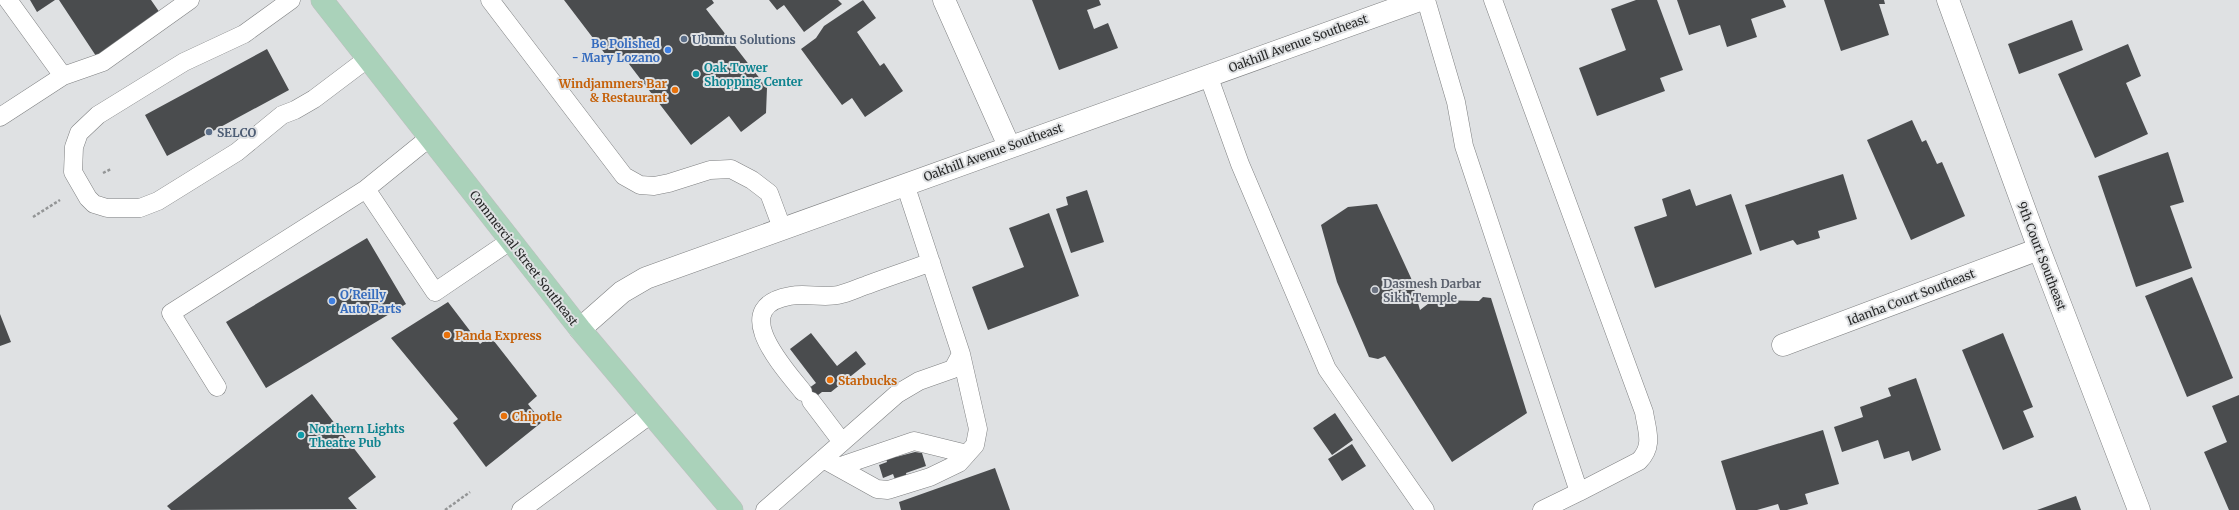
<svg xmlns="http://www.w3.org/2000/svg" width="2239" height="510" font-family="Merriweather,serif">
  <rect width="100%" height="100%" fill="#dfe1e3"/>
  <path fill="#4a4c4e" d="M30,0H55L37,12Z
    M59,0H151L160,13L96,56Z
    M564,0H712L714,3L706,9L767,88L766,113L741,132L729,116L691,145L619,51L609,59Z
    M769,0H838L842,4L804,32L784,5L777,10Z
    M863,0L876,18L857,32L880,66L884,63L903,91L865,117L852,98L842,105L801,49L816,38L824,26Z
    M1032,0H1099L1101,5L1087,10L1094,29L1108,23L1118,48L1059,70Z
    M1636,0H1657L1683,70L1660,78L1665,91L1597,116L1579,68L1626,50L1611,9Z
    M1677,0H1783L1786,7L1751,19L1757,37L1727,47L1720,25L1689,35Z
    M1824,0H1884L1885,4H1879L1889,35L1841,51Z
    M2072,20L2083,50L2019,74L2008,44Z
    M2128,44L2141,76L2126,83L2148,134L2095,158L2058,74Z
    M267,49L289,90L167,156L145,115Z
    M1912,120L1922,142L1926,140L1937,164L1942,162L1965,216L1911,240L1867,140Z
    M2168,152L2184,202L2170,206L2192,268L2136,287L2098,176Z
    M1843,174L1857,219L1818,231L1820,238L1797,245L1793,240L1760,251L1745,205Z
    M1690,189L1696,206L1731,194L1752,254L1655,288L1634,227L1667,216L1662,199Z
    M1087,190L1104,242L1071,253L1056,209L1068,205L1066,197Z
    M1377,204L1411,278L1420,310L1433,300L1479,301L1483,297L1491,298L1527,413L1452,462L1385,356L1378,359L1369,357L1337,282L1321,225L1348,207Z
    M1049,213L1079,296L988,330L972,287L1024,267L1009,228Z
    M367,238L406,304L266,388L226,322Z
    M2192,277L2233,378L2187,397L2145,296Z
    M448,302L480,344L490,336L537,396L528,404L542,422L486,467L453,423L458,419L391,338Z
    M0,314L11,342L0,346Z
    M811,333L837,366L856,351L866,364L831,392H822L805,405L798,396L816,383L790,349Z
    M2003,333L2033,407L2023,411L2034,437L2003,450L1962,350Z
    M1916,378L1941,450L1912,461L1909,451L1884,459L1878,440L1842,452L1834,427L1863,417L1860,407L1891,396L1888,388Z
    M312,394L376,477L348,498L357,509L171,510L167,506Z
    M2239,395V510H2229L2204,452L2227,442L2212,406Z
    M1335,413L1353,440L1332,455L1313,428Z
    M1823,430L1839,484L1805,494L1808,504L1787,510H1780L1778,504L1757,510H1736L1721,461Z
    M1352,444L1366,466L1342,481L1328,459Z
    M915,452L922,453L926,466L906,473L907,479L896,482L893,474L883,478L879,465L887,462L885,455L894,453L896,457Z
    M995,468L1010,510H901L899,502Z
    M2076,496L2081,510H2037Z"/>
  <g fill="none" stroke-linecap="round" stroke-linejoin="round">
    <g stroke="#7f8082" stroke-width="19">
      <path id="lane" d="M8,0L63,76
        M291,0L244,34L184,62L98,115L79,133L74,147L73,172L88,198L94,204L107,208H140L158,201L237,152L282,115L295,110L314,99L367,59
        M490,0L624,176L640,185L654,186L669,183L710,170L731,169L752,180L769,193L782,228
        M1426,0L1456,102L1464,146L1579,492L1542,510
        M1493,0L1644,412C1647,431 1654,446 1639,461L1579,492
        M1208,75L1240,164L1327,369L1425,510
        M0,117L63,76L103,62L190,0
        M429,138L366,189L435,292L510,241
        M217,387L171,313L366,189
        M803,392C784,368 727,307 790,296C806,293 822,298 838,295C848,293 858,288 867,285C888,277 910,270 931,262
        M811,401L842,442
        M823,459L877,489L888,490L930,477L959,463L975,445L978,429L961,354
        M838,467L914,441L967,454
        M521,510L651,414
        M765,510L897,394L919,381L953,369L961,354L905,184"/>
    </g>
    <g stroke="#7f8082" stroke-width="23">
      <path id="street" d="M944,0L1009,146
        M1948,0L2039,249L2139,510
        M1783,345L2039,249"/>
    </g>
    <g stroke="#7f8082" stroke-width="23">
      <path id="secondary" d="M580,329L622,292L646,278L1420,0"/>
    </g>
    <g stroke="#bebfbf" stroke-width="23">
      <path id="primary" d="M322,0L580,329L732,510"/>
    </g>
    <path stroke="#939596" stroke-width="2.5" stroke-dasharray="3 2" stroke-linecap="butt" d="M103,173L111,169
      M33,217L60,200
      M445,510L470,492"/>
    <use href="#lane" stroke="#fff" stroke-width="18"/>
    <use href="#street" stroke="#fff" stroke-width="22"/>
    <use href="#secondary" stroke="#fff" stroke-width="22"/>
    <use href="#primary" stroke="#aad2ba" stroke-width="22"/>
  </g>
  <g fill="#5c6f8a" stroke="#dfe1e3" stroke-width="1.5">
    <circle cx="684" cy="39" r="4"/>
    <circle cx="209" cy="132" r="4"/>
  </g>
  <g fill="#3f7fe0" stroke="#dfe1e3" stroke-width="1.5">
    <circle cx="668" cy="50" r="4"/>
    <circle cx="332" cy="301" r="4"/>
  </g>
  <g fill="#0f9aa8" stroke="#dfe1e3" stroke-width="1.5">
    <circle cx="696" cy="74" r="4"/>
    <circle cx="301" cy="435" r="4"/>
  </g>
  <g fill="#e8710a" stroke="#dfe1e3" stroke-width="1.5">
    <circle cx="675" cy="90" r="4"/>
    <circle cx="447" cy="335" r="4"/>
    <circle cx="830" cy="380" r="4"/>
    <circle cx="504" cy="416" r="4"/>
  </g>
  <circle fill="#6b7280" stroke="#dfe1e3" stroke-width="1.5" cx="1375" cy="290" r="4"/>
  <g text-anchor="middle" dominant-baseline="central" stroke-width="4" stroke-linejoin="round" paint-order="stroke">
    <g font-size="12" font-weight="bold" fill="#4e5e75" stroke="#dfe1e3" text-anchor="start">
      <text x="692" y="39">Ubuntu Solutions</text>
      <text x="217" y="132">SELCO</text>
    </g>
    <g font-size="12" font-weight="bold" fill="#366cbe" stroke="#dfe1e3" text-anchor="end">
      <text x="660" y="43">Be Polished<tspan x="660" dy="14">- Mary Lozano</tspan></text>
      <text x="340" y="294" text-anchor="start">O'Reilly<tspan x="340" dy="14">Auto Parts</tspan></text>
    </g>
    <g font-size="12" fill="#282929" stroke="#dfe1e3">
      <text transform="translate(1298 43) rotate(-20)">Oakhill Avenue Southeast</text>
      <text transform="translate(993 152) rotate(-20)">Oakhill Avenue Southeast</text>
      <text transform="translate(2042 256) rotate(69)">9th Court Southeast</text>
      <text transform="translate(524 258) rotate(52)">Commercial Street Southeast</text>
      <text transform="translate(1911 297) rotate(-21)">Idanha Court Southeast</text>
    </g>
    <g font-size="12" font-weight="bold" fill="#0d838f" stroke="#dfe1e3" text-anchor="start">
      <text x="704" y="67">Oak Tower<tspan x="704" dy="14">Shopping Center</tspan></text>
      <text x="309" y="428">Northern Lights<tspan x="309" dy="14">Theatre Pub</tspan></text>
    </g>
    <g font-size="12" font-weight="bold" fill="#c56008" stroke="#dfe1e3" text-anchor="start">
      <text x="667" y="83" text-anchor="end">Windjammers Bar<tspan x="667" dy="14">&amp; Restaurant</tspan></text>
      <text x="455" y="335">Panda Express</text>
      <text x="838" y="380">Starbucks</text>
      <text x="512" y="416">Chipotle</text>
    </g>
    <g font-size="12" font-weight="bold" fill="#5b616d" stroke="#dfe1e3" text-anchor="start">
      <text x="1383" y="283">Dasmesh Darbar<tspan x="1383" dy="14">Sikh Temple</tspan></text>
    </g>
  </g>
</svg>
